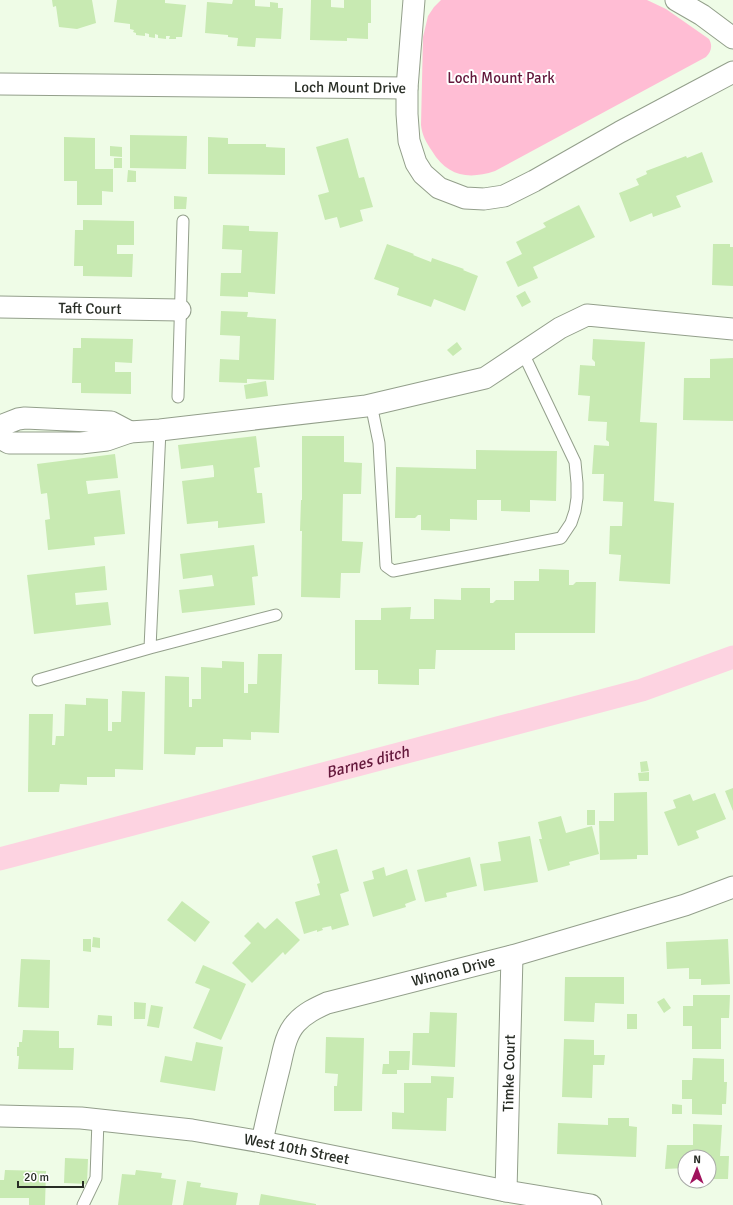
<svg xmlns="http://www.w3.org/2000/svg" width="733" height="1205" font-family="Signika,sans-serif">
  <rect width="100%" height="100%" fill="#effce7"/>
  <path fill="#ffbdd4" d="M441,0H647L666,9L709,39C713,46 711,52 706,57L495,171C468,180 447,176 432,151C426,142 422,135 421,125L423,37L428,16L434,7Z"/>
  <g fill="none" stroke-linecap="round" stroke-linejoin="round">
    <path stroke="#fdd3e1" stroke-width="23" id="s1" d="M0,859L642,690L733,657"/>
  </g>
  <path fill="#c8eab2" d="M52,0H92L96,23L77,29L59,27L56,6L53,7Z
    M117,0H165V3L186,5L182,37H176V39H169L170,36H166V39L158,38V35L155,34V38L149,37V34L145,33V36L136,35V33L133,32L134,30L130,29V24L114,22Z
    M233,0H255V6L270,7V2L278,3V8H283L281,39L256,38L255,47L237,46L238,38L228,37V35L205,33L207,2L232,4Z
    M311,0H331V7L344,8V0H371V23H368V39L347,38V41L310,40Z
    M130,135L187,136L186,169L130,168Z
    M64,137L95,138V169H113V192L102,191V205H77V181H64Z
    M208,137L228,138V144H266V147L285,148V175L208,174Z
    M348,138L359,178L364,177L373,207L360,210L363,221L340,228L337,217L325,220L318,195L329,192L316,147Z
    M110,146L122,147V157L110,156Z
    M702,152L713,182L676,196L681,207L653,217L652,213L630,222L619,193L639,185L636,179L647,174L646,171L686,156L687,158Z
    M114,158H122V168H114Z
    M128,170L136,171V182H127Z
    M174,196L187,197L186,209H174Z
    M579,205L595,237L533,267L538,278L518,287L506,262L522,254L516,242L546,227L543,223Z
    M83,220L134,221V245H117V254H133L132,277L83,276V266H74L75,230H83Z
    M223,225L249,226V231L278,232L275,294L248,292V297L220,296L221,273H241L242,250L222,249Z
    M387,244L414,254L413,255L431,262L432,258L464,269L463,270L478,276L465,311L434,299L431,307L397,295L399,288L374,279Z
    M713,244H730V247H733V286L712,285Z
    M525,291L531,302L522,307L516,296Z
    M221,311L248,312L247,317L276,319L274,380L247,379V383L219,382L220,359L239,360L240,336L220,335Z
    M81,338L133,339L132,363L115,362V372H131V394L81,393V383H72L73,348H81Z
    M593,339L645,342L640,422L657,423L654,501L674,503L670,584L619,581L621,555L609,554L610,526H622L623,502L603,501L604,474H592L594,445L609,446V442L606,440L607,422L588,421L590,396L578,395L580,365L595,366V362L592,359Z
    M457,342L462,349L453,356L447,350Z
    M733,358V421L683,420L684,378H710V359Z
    M266,381L268,396L246,399L244,385Z
    M256,436L260,467L254,468L257,493H262L265,523L218,528V521L187,524L182,481L214,477V472L213,465L181,469L178,445Z
    M302,436H344V462L362,463L361,494H343L342,541L363,542L360,573H341L340,598L301,597L302,531H300L301,500H302Z
    M476,450L557,451L556,501L530,500V512L501,511V500H477V520L450,519V531L421,530V515H418L415,518H395L396,467L476,469Z
    M115,454L118,478L86,481L88,494L120,490L125,534L94,537L95,545L48,550L45,520L50,519L47,493L41,494L37,464Z
    M254,545L258,576L252,577L255,605L182,613L179,590L214,586L212,575L183,579L180,554Z
    M105,566L107,590L75,593L76,605L108,602L111,625L34,634L27,575Z
    M539,569L569,570V585H573L576,582H596L595,633H515V650H436L435,669H419V685L378,684V670H355V620H381V608L411,607L410,619H434V599L461,600V588H490V603H493L496,600H514V581H539Z
    M258,654H282L279,733L251,732V740L223,739V747H196L195,755L164,754L165,676L189,677V707H192V699H201V667L222,668V661L244,662V693H248V684H257Z
    M122,691L145,692L143,770L115,769V777H87V785L60,784L59,792H28L29,714H53L52,745H55L56,736H64L65,704L86,705V698L108,699V731H112V722H121Z
    M647,761L649,771L641,772L640,762Z
    M649,772V781H639L638,773Z
    M733,788V811L725,791Z
    M647,792L648,855H637V859L600,860L599,821H614V793Z
    M715,793L726,819L696,831L699,838L678,846L664,812L676,808L673,800L690,794L693,801Z
    M587,810H595V825H587Z
    M561,816L566,833L592,826L599,854L569,862L570,865L548,871L539,839H542L538,822Z
    M530,836L538,882L484,891L480,864L501,861L498,842Z
    M337,849L349,891L340,894L349,925L332,930L331,926L322,928L323,930L317,932V930L304,934L295,902L320,895L317,884L320,883L312,856Z
    M470,857L477,886L446,893L447,897L425,902L417,870Z
    M384,867L386,876L407,869L416,900L405,904L406,907L373,917L363,882L374,879L372,871Z
    M182,901L210,922L195,942L167,920Z
    M277,918L300,940L285,955L283,952L252,983L232,963L251,943L244,936L258,922L265,929Z
    M93,937L100,938V948L92,947Z
    M83,939H91V952L83,951Z
    M728,939L730,984L701,985V979H689V968L667,969L666,942Z
    M21,959L50,960L49,1008L18,1007Z
    M203,965L246,984L221,1040L193,1028L210,989L195,983Z
    M565,977H624V1004L595,1003L594,1022L564,1021Z
    M693,995H730L729,1018H721V1049H692V1026H683V1006H693Z
    M664,998L671,1008L664,1013L657,1002Z
    M134,1002L146,1003L145,1019H134Z
    M151,1005L163,1007L159,1028L147,1026Z
    M430,1012L457,1013L455,1067L412,1065L413,1033H429Z
    M627,1014H637V1029H627Z
    M98,1015L112,1016V1026L97,1025Z
    M23,1030L59,1031V1048H74L73,1070L18,1069L19,1056H17V1047H19V1042H22Z
    M326,1037L364,1038L362,1111H334V1086H337L338,1074L325,1073Z
    M564,1039L594,1040V1055H605L604,1065H593L592,1098L562,1097Z
    M196,1042L223,1047L215,1091L160,1082L165,1056L192,1061Z
    M389,1051H410L409,1070H397V1074H382L383,1064H389Z
    M693,1058L724,1059V1082H727L726,1104H722V1115L692,1114V1099H682V1080H692Z
    M431,1076L454,1077L453,1098H447L446,1131L392,1129V1112L404,1113V1083H431Z
    M672,1104L682,1105V1114H672Z
    M608,1118H629V1126L637,1127L636,1157L557,1154L558,1123L608,1125Z
    M693,1124L722,1125L720,1156H729L728,1179H709V1157H685V1168L665,1169L667,1145H693Z
    M65,1158L88,1159L87,1184L64,1183Z
    M5,1170L46,1171L45,1205H29V1198H0V1180H4Z
    M136,1170L162,1173L161,1178L176,1180L172,1205H118L122,1174L135,1175Z
    M187,1181L201,1183L200,1187L238,1193L236,1205H183Z
    M261,1194L316,1204V1205H259Z"/>
  <g fill="none" stroke-linecap="round" stroke-linejoin="round">
    <g stroke="#939f8b" stroke-width="13">
      <path id="lane" d="M178,397L183,221
        M371,404L379,443L386,566L393,571L561,538L571,523L575,511L577,498V483L575,462L523,353
        M160,430L150,648L276,615
        M38,680L150,648
        M83,1205L96,1178L98,1120"/>
    </g>
    <g stroke="#939f8b" stroke-width="23">
      <g id="street">
        <path d="M414,0L407,88V114L409,141L416,163L423,174L439,188L465,198L484,199L504,196L534,181L620,132L733,72"/>
        <path d="M676,0L702,15L733,38"/>
        <path id="s2" d="M0,84L407,88"/>
        <path id="s3" d="M0,307L180,310"/>
        <path d="M0,426L18,419L25,418L111,422L130,432L107,440L81,443H9L0,438"/>
        <path d="M130,432L160,430L366,406L485,378L560,328L587,315L733,329"/>
        <path id="s4" d="M0,1116L81,1118L192,1130L262,1142L506,1191L591,1205"/>
        <path id="s5" d="M262,1142C267,1117 273,1093 279,1069C283,1053 285,1035 296,1023C305,1013 316,1008 327,1003L512,956L685,905L733,887"/>
        <path id="s6" d="M506,1191L512,956"/>
      </g>
    </g>
    <use href="#lane" stroke="#fff" stroke-width="11"/>
    <use href="#street" stroke="#fff" stroke-width="21"/>
  </g>
  <g text-anchor="middle" dominant-baseline="central" stroke-width="4" stroke-linejoin="round" paint-order="stroke">
    <g font-size="15" fill="#63173b" stroke="#fff">
      <text x="501" y="78">Loch Mount Park</text>
    </g>
    <g font-size="15" fill="#282d25" stroke="#fff">
      <text stroke="none"><textPath href="#s2" startOffset="350">Loch Mount Drive</textPath></text>
      <text stroke="none"><textPath href="#s3" startOffset="90">Taft Court</textPath></text>
      <text stroke="none"><textPath href="#s5" startOffset="292">Winona Drive</textPath></text>
      <text stroke="none"><textPath href="#s6" startOffset="118">Timke Court</textPath></text>
      <text stroke="none"><textPath href="#s4" startOffset="299">West 10th Street</textPath></text>
    </g>
    <g font-size="16" font-style="italic" fill="#64183b" stroke="#fff">
      <text stroke="none"><textPath href="#s1" startOffset="380">Barnes ditch</textPath></text>
    </g>
  </g>
  <g transform="translate(697 1169) rotate(1)"><circle r="19" fill="#ffffff" stroke="#a9aba8"/>
  <path d="M0-3L7 15L0 10L-7 15Z" fill="#a0135d"/>
  <text y="-6" font-size="11" font-weight="bold" text-anchor="middle" fill="#282d25">N</text>
  </g>
  <path d="M18 1181v6h65v-6" fill="none" stroke="#282d25" stroke-width="2"/>
  <text x="24" y="1181" font-size="12" fill="#282d25" stroke="#ffffff" stroke-width="3" paint-order="stroke">20 m</text>
</svg>
